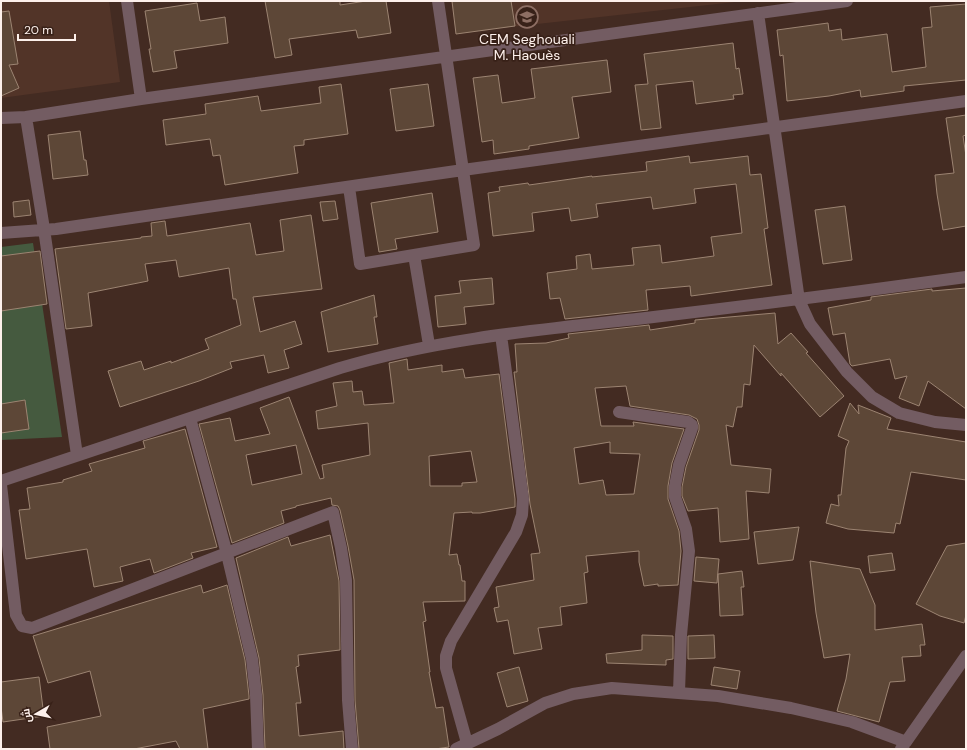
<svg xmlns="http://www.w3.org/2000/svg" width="967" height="750" font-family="'DM Sans',Cairo,sans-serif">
  <rect width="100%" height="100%" fill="#432b22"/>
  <path fill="#523428" d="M1,1H109L120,82L1,98Z
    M451,1H744L456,33Z"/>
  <path fill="#455a3f" d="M33,243L62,437L1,440V247Z"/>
  <path fill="#5d4737" stroke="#9c8472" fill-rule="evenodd" d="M265,1H340V5L366,1H386L391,33L358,38L356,30L289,39L292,55L275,58Z
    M452,1H511L515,26L456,34Z
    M197,3L200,21L225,17L228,43L174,51L177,68L153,72L149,49H151L145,11Z
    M966,4V80L904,86V91L861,97L860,90L829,96L787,101L783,55L780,56L777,30L828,23L829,31L841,29L842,40L887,34L892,72L926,67L922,28L932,27L930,7Z
    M9,11L18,64L9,65L19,88L1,96V12Z
    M733,43L736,69L739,68L743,94L733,95L734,99L696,104L693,81L656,85L661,128L641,130L635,85L648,84L644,54Z
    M607,60L611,92L572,97L579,138L529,146V149L494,154L493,140L482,142L473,78L498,75L502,103L535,98L531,69Z
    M341,84L348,134L304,140V145L294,146L298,173L225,185L220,155L213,156L210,139L166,145L163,120L206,114L205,104L258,96L261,111L321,103L319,87Z
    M428,84L434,126L396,131L390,89Z
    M966,115V135L963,136L966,156V226L943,230L937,194L935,175L954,173L946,118Z
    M80,131L84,160H86L88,175L53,179L48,135Z
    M689,156L690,163L748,156L750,175L761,174L768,228L764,229L772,285L691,296L690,286L646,290L648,310L565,319L560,298L550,299L547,273L577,269L576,256L590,254L592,269L634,265L632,248L660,245L662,263L714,256L711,237L742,233L736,184L694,189L696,203L653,209L651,197L596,204L598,217L571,221L569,208L532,213L534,231L493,236L488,193L500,191L499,187L528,183L529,185L592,176V177L647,171L646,162Z
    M432,193L438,232L395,239L397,249L379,252L371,203Z
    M29,200L31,215L14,217L13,202Z
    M335,201L338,219L323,221L320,202Z
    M845,206L852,260L823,264L815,210Z
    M311,215L322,289L253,297L260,332L295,321L302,344L284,350L289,368L268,373L264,355L230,362L232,368L199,381L120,407L108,371L141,361L144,370L171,361V363L209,349L205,339L241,325L236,299H233L229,268L179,277L176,260L145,264L148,281L88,293L92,326L66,329L55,249L141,238V237L152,236L151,223L165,221L167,236L250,223L256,255L284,251L280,220Z
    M40,251L47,304L1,311V256Z
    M492,278L494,304L464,307L466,324L438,327L435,296L461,293L459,281Z
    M966,288V409L928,381L919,406L899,398L907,376L895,379L890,359L852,366L850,364L845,333L833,335L828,308L871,300V297L932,289V291Z
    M374,295L377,317H374L378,344L328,352L321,312Z
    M775,313L778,344L791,333L808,352L806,353L844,396L820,417L781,373V376L754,345L750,385L744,384L742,407H737L733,427L726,425L731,465L771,469L769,493L746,491L749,539L720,542L718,508L688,511L682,496V487L686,467L699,430V425L697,419L689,415L630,406L626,386L595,388L601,426H634L633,422L684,429L672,463L668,486V499L679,531L681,551L678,585L658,586V584L644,586L639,562V551L586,556L588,572L584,573L587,603L560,607L562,625L538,628L542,649L514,654L508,620L497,622L494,608L499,607L496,587L534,580L531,554L540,553L530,504L514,372H517L515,344L546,343L569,338L568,334L649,325L650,330L695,323V320ZM610,442V453L640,454L634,494L606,495L603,480L579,484L574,448Z
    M407,359L408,370L442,365V372L463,369L465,378L499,374L515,499V507L480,513H472V512L454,513L449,555L457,554L459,565H460L462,581H465V601L423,602L426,621L423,622L430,672H429L436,708L443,707L449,747L435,749H359L355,700L354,580L348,546L340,510L338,506L332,505L331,498L296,506V507L281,511L284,523L232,543L199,424L230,418L235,441L270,434L260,408L289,397L320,479L324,478L322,465L370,455L368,423L318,429L316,411L337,406L333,383L352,381L353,392L362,391L364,405L394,403L389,363ZM296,445L302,474L252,485L246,455ZM471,451L477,482L462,483V486H430L429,456Z
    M25,400L29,429L1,433V404Z
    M850,403L859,414L858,405L891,418L887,429L966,442V480L911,472L900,524L896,523L894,533L848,529L826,523L831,504L839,506L838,495H841L846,448L849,441L838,436Z
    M185,429L217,547L191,553L193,558L154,573L150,559L120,567L123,581L94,587L87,549L26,559L19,510L30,509L27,488L63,482V480L92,471L89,464L145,448L143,441Z
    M799,527L793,560L758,564L754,532Z
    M330,535L339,581L340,650L298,655L299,666L296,667L301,703H296L299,736L343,731L344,749H265L263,695L259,658L236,558L288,537L291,546Z
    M966,543V615L964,623L940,616L916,604L947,546Z
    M892,553L895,570L870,573L868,556Z
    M696,557L719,559L717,583L694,581Z
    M810,561L860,569L875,605V630L922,624L925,645H920L921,656L902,657L905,681L890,682L879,722L837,711L846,679L850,654L824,658L816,613Z
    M742,571L744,587H741L743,615L720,616L718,574Z
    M201,585L203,593L227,585L245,660L249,696V699L203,709L208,749H180L176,741L134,749H50L47,727L101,716L90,671L48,683L33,636Z
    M642,635L673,636V659L666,660V665L607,663L606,654L642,650Z
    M714,635L715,658L688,659V636Z
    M519,667L528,701L507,707L497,673Z
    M714,667L740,671L737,689L711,685Z
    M39,677L44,716L3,722L1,707V682Z"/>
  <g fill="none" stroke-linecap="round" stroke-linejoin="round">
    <path stroke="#735c62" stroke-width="12" d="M127,1L141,99
      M758,13L799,300L810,324L847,372L872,397L899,413L935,422L966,425
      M26,117L44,229L77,455
      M1,118L26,117L141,99L847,1
      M349,187L360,264L414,255
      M1,233L56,229L463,170L966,101
      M429,345L414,255L474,245L438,1
      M619,412L688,422L692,425V428L679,465L675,486V497L686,529L689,551L681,635L679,692
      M190,418L227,554L252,659L256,695L258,749
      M1,481L340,368C437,339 536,330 637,319C747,306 857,292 966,277
      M1,485L16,615L22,626L32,628L333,512L341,548L346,580L348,700L352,749
      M467,743L446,668V656L451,641L516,532L522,515L523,499L501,335
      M456,749L498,729L545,703L573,694L612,688L718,696L791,708L852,722L906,742
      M901,749L966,656"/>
  </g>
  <defs>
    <g id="school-ring" transform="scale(1.15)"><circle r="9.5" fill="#382118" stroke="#8d6e63" stroke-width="1.5"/><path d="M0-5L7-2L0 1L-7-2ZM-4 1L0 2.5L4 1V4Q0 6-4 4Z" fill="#8d6e63"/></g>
  </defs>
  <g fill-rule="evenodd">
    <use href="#school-ring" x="527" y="17"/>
  </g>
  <g text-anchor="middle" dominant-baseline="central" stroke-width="3.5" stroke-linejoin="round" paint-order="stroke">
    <g font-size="14" fill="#fdf0eb" stroke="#382118">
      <text x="527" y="39">CEM Seghouali<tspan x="527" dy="16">M. Haouès</tspan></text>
    </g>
  </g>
  <rect width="967" height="750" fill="none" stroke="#fdf0eb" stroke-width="4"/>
  <g transform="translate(36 714) rotate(261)" stroke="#382118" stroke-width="3" paint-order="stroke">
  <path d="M0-3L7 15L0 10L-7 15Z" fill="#fdf0eb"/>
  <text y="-6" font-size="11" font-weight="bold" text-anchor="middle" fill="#fdf0eb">ش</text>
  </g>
  <path d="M18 34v6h57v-6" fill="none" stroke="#fdf0eb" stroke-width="2"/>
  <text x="24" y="34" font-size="12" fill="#fdf0eb" stroke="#382118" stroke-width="3" paint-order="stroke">20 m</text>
</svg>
